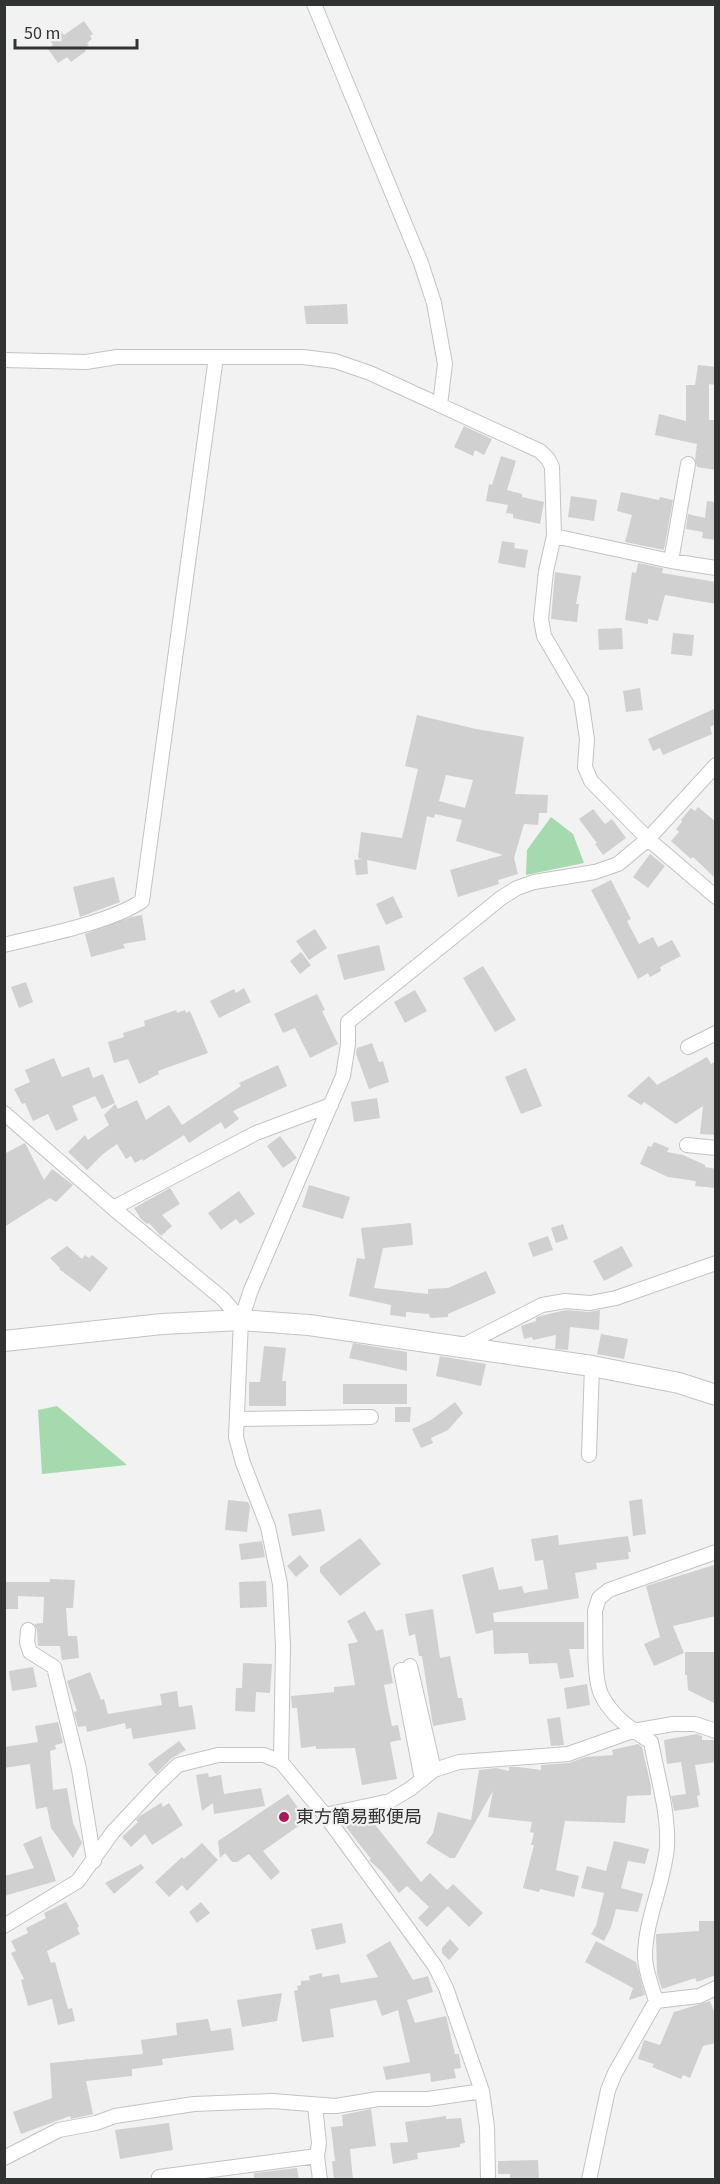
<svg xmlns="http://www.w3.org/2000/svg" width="720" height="2184" font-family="'Source Sans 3','Noto Sans JP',sans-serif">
  <rect width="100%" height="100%" fill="#f2f2f3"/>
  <path fill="#a4daad" d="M551,817L573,834L584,863L526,875L527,850Z
    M57,1406L127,1465L42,1474L38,1410Z"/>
  <path fill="#d1d0d0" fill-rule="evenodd" d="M84,21L93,34L90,36L92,39L87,43L89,45L84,48L86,51L71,62L67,57L58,63L48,49L53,45L49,39L61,31L64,35Z
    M347,304L348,324H306L304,306Z
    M698,365L716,367V385L709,384V420H716V470L697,467L695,459L697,444L655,435L659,414L686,421V385H695Z
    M464,426L492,439L484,455L475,450L473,456L454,447Z
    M501,456L516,461L507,490L522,494V497L544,502L540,524L513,518V514L506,513L508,505L486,501L489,484L492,485Z
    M621,492L659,500L660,497L673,500L664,550L625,542L632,515L617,511Z
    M571,496L597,500L594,521L568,517Z
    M707,501L716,502V540L702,538L703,532L686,529L688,514L705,518Z
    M502,541L515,543L514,548L528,550L525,568L498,563Z
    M638,563L663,568L662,573L716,582V604L665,595L658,621L648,619V624L625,620L632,572L636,573Z
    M555,572L581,576L576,604H579L577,622L551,619Z
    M622,628L623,649L599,650L598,629Z
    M673,633L694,635L692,656L671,654Z
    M640,688L643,710L626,712L623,691Z
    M716,708V724L710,727L712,734L663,755L660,748L653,751L648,739Z
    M417,715L476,729L524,737L515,794L548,795L547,813H539L538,825L524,824L514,858L518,874L498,880L499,884L458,897L450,870L503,855L456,841L462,820L435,814L434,818L427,816L416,870L367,860L368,874L356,875L354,860L362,859L358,858L361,832L402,838L418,769L405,766ZM446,775L473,780L465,808L439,801Z
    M698,807L716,822V879L693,857L691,859L671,841L679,832L676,829L682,822L681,820L691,808L695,811Z
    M593,809L605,824L612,819L626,838L603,855L595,844L597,843L579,819Z
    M650,854L665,866L648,888L633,877Z
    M114,877L120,902L80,917L73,887Z
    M611,880L631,919L627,921L639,944L653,937L658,947L672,940L681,956L660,967L661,971L650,977L648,973L638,979L591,890Z
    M393,896L403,917L386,925L376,904Z
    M142,915L146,940L123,944L125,948L91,957L85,934L131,917Z
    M315,929L327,948L309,960L296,941Z
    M379,945L385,970L344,980L337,955Z
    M301,952L311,965L300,974L290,961Z
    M483,966L516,1020L495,1032L463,978Z
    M26,982L33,1002L19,1008L11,987Z
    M244,988L251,1002L219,1018L210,1001L234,989L236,993Z
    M415,990L427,1011L405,1023L394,1002Z
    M317,994L325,1010L322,1011L338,1044L310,1058L295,1028L283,1033L274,1014Z
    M176,1010L177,1013L185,1010L186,1013L190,1011L208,1053L158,1071L159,1074L139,1084L128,1059L114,1063L108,1042L124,1037L123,1033L145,1026L144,1021Z
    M372,1043L379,1062L383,1061L389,1082L369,1089L356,1054L357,1048Z
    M707,1057L711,1064L716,1061V1135L700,1134L703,1106L676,1124L644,1102L641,1105L627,1096L649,1076L657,1085Z
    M54,1058L62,1077L89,1067L93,1078L103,1074L115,1103L102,1109L95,1096L72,1106L78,1120L56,1131L48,1114L33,1121L25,1103L22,1104L14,1089L30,1082L25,1070Z
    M278,1065L287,1086L233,1111L239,1119L225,1129L221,1122L189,1143L184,1135L143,1161L142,1159L135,1163L131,1156L126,1159L117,1144L103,1154L87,1170L68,1152L85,1135L88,1140L109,1125L104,1115L115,1104L118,1109L137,1100L146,1120L169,1105L182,1125L241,1086L239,1083Z
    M526,1068L542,1106L521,1114L505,1077Z
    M377,1098L380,1118L354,1122L351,1102Z
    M280,1136L297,1158L283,1168L267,1146Z
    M654,1142L669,1148L667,1152L683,1155L705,1165V1167L716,1169V1188L695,1186L696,1181L668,1177L640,1164L648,1146L651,1147Z
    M25,1143L44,1180L52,1169L73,1185L56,1202L50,1198L4,1227V1154Z
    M309,1185L350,1197L343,1219L302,1207Z
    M170,1188L180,1204L162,1215L172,1226L161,1236L149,1223L147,1224L141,1219L134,1208Z
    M239,1191L255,1214L240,1224L236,1219L221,1230L208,1213Z
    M411,1223L413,1245L383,1248L374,1288L428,1294V1289L448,1288L486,1271L496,1293L448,1314V1317L430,1318L429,1314L406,1312V1317L390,1315L391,1305L349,1296L357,1258L365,1259L361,1228Z
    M563,1224L568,1239L556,1243L551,1228Z
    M548,1236L553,1250L533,1257L528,1243Z
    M67,1246L82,1259L85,1255L89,1258L92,1255L108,1268L90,1292L59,1269L60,1268L50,1258Z
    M622,1246L633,1266L604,1281L593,1261Z
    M566,1310L589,1312L600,1310L599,1330L570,1327L568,1350L555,1349L556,1335L533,1340L532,1337L524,1339L521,1326L536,1321V1318L540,1316Z
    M601,1334L628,1339L624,1359L597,1354Z
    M353,1343L407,1352V1371L349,1358Z
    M264,1346L286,1348L282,1381H286V1406H249V1382H260Z
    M440,1356L486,1364L481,1386L436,1376Z
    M343,1384H407V1404H343Z
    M455,1402L463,1413L448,1430L431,1438L433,1443L421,1448L412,1429L431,1420Z
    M395,1407H411L410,1422H395Z
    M642,1499L646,1534L633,1536L629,1501Z
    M228,1500L248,1502L250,1506L247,1532L225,1530Z
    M321,1509L325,1531L292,1536L288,1514Z
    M558,1535L559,1545L628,1536L631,1552H628L629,1559L596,1563L597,1569L575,1573L579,1598L493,1613L494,1622H584V1649H569L574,1677L560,1679L557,1663L529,1664L528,1653L494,1654L493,1630L476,1634L462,1575L493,1567L499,1590L522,1586L524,1593L548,1589L543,1560L535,1561L531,1539Z
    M360,1538L381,1564L340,1596L320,1572V1567Z
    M262,1541L265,1557L241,1560L239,1544Z
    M300,1555L309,1566L296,1577L287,1566Z
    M714,1565L716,1572V1616L673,1626L684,1653L654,1666L644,1644L660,1637L646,1586Z
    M50,1579L75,1580L73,1608H66L68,1636H77L79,1658L62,1660L60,1646H38L37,1630L34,1624L43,1623L44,1597L18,1596V1609H4V1582H50Z
    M266,1581L267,1607L240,1608L239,1582Z
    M433,1609L440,1658L450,1656L458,1698H462L466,1720L433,1726L422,1656H419L415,1634L409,1636L405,1614Z
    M365,1611L376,1631L383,1629L393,1683L384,1685L389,1712L392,1726L398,1725L401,1740L390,1742L397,1779L362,1785L355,1748L316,1749V1746L301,1748L297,1708H292L291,1696L334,1692V1687L355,1685L348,1644L358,1642L347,1621Z
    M685,1652H716V1704L688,1690L687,1675H685Z
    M243,1663L272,1664L270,1693L256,1692L255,1712L235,1711L236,1688H242Z
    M33,1667L37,1687L12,1691L9,1671Z
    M90,1672L100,1697L101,1700L104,1699L108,1714L162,1705L160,1694L177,1691L179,1707L192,1705L196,1729L133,1739L131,1728L126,1729L125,1723L87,1732L86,1726L78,1727L74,1712L77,1711L67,1681Z
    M587,1684L590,1705L567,1709L564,1688Z
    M560,1717L564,1745L551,1746L547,1719Z
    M58,1722L63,1743L55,1745L56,1749L50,1751L53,1790L67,1788L73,1823L82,1843L73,1858L51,1828L47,1807L36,1809L30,1764L4,1768V1747L38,1742L35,1726Z
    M697,1734L702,1736V1740H716V1762L695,1765L700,1795L697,1796L699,1807L674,1811L671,1796L686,1794L681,1762L667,1764L664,1740Z
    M179,1741L186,1750L172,1758L156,1774L148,1764Z
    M638,1744L642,1747L651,1786V1795L627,1796L625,1823L565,1821L556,1870L579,1876L574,1897L540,1889L539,1892L523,1888L534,1845H531L534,1833L530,1832L532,1822L488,1817L493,1791L455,1858H450L426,1843L433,1833L438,1812L471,1820L479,1770L496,1768L509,1771V1767H518L541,1770V1765L569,1763L586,1757L613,1755L612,1750Z
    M208,1773L209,1777L221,1775L224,1794L261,1788L265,1806L214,1814L213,1803L202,1811L196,1775Z
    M288,1794L307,1820L263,1851L280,1872L271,1880L249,1854L237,1862H232L225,1853L220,1858L218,1841Z
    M161,1803L163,1807L169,1803L183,1825L152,1845L145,1834L131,1847L122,1837L138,1822L136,1820L140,1816Z
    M368,1816L421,1882L430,1873L447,1890L453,1884L483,1913L469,1927L448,1906L427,1927L418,1918L429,1907L407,1886L399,1893L381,1871L371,1862L369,1860L371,1859L346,1827L359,1817L363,1820Z
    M41,1836L56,1881L4,1896V1876L34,1868L23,1844Z
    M614,1841L649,1849L645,1864L628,1861L621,1888L643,1894L638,1912L616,1909L611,1927L604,1941L591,1934L596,1926L604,1893L581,1888L587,1866L606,1871Z
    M202,1843L218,1860L187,1891L182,1885L169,1897L155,1882L182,1857L184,1859Z
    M141,1864L144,1868L114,1894L105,1883Z
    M66,1902L79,1926L77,1928L80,1934L47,1951L51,1963L55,1962L68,2009L72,2008L75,2021L58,2025L52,1999L28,2006L21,1980L24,1979L11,1953L16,1951L11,1941L28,1933L26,1928L46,1918L44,1913Z
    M201,1902L210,1913L197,1923L189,1912Z
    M699,1921H716V1975L697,1982L695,1978L662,1989L657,1974L656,1934L699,1931Z
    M342,1923L346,1943L316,1950L311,1929Z
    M450,1939L459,1949L449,1960L442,1953V1948Z
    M390,1941L413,1980L428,1976L433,1992L407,2000L415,2023L446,2016L455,2054H459L461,2068L454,2069L456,2078L431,2082L430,2073L386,2080L383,2067L410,2062L398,2010L382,2016L376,2000L330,2009L334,2037L302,2042L294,1991L298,1990L297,1986L301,1985V1981L310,1980L309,1976L322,1973V1977L339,1974L341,1983L378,1977L366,1955Z
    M596,1941L636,1962L645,1995L629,2000L633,1988L585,1962Z
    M282,1993L277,2021L242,2027L237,2000Z
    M710,2001L716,2016V2043L703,2046L690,2078L683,2075L681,2079L652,2067L654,2064L638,2059L644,2040L660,2045L674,2012Z
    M208,2019L211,2031L231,2028L234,2050L162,2059L163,2065L132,2069V2076L86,2081L93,2114L71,2119L70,2116L21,2134L13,2112L52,2098L50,2063L143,2054L141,2040L177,2035L176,2023Z
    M371,2109L376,2146L350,2149L353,2180H334L332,2161H335L331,2127L343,2126L342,2115Z
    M446,2116V2119L461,2118L465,2143L460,2144V2147L417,2153L418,2159L393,2164L390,2143L408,2142L405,2122Z
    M169,2123L173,2150L120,2159L115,2130Z
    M538,2160L539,2180H510V2174H498V2161Z
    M297,2168L299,2180H254V2173Z"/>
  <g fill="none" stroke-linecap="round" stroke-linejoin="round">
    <g stroke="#c3c3c4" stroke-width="16">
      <path id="street" d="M314,4L421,263L434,303L445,364L440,405
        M4,360L86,362L117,357H303L335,361L370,373L540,451L548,459L552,467L554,536L546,571L541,619L544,636L581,699L587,739L585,767L591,781L648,839L716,897
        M554,536L671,561L716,568
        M671,561L688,464
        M4,945C44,935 109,923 142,901L216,357
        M688,1047L716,1033
        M4,1113L113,1208L223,1299L241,1320
        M687,1145L716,1148
        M113,1208L256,1133L331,1105
        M460,1347L542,1305L565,1301L590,1303L616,1298L716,1263
        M237,1419L371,1417
        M589,1455L592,1366
        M28,1630L27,1642L30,1652L54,1667L79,1769L94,1861
        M410,1666L434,1770
        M401,1670L422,1780
        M281,1762L283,1646L280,1584L268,1527L243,1463L236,1437L241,1320L251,1290L343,1076L348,1044V1022L501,898L517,888L534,882L595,872L618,864L648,839L716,765
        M325,1815L390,1801L410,1789L434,1770L459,1762L568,1754L633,1731L673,1724H695L716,1731
        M4,1926L78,1881L112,1833L155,1787L178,1765L218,1755H264L281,1762L325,1815L435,1966L446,1988L482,2091L487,2127L488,2180
        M656,2001L699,1996L716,1988
        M315,2106L319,2143L317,2156L320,2180
        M4,2158L59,2130L96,2123L115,2116L194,2104L272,2101L336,2106L378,2099H428L482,2091
        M159,2177L317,2156
        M589,2180L608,2090L615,2073L656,2001C652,1987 645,1971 645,1956C645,1920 664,1883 667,1847C669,1813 657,1775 651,1742C632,1730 611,1716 601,1694C593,1677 596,1632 595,1611L599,1598L609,1590L716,1552"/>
    </g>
    <g stroke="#c3c3c4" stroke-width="22">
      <path id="secondary" d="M4,1341L162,1324L241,1320L309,1325L592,1366L679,1383L716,1395"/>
    </g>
    <use href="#street" stroke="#fff" stroke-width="14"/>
    <use href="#secondary" stroke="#fff" stroke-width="20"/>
  </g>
  <circle fill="#a91955" stroke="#f2f2f3" stroke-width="2" cx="284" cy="1817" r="6"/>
  <g text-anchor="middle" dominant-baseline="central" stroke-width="4.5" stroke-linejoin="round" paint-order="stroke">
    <g font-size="18" fill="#313232" stroke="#f2f2f3" text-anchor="start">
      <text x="296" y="1817">東方簡易郵便局</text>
    </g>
  </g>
  <rect width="720" height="2184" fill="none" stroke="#313232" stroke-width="12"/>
  <path d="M15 39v9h122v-9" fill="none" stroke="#313232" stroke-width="3"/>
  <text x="24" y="39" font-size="18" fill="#313232" stroke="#f2f2f3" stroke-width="4.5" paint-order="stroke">50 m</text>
</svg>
